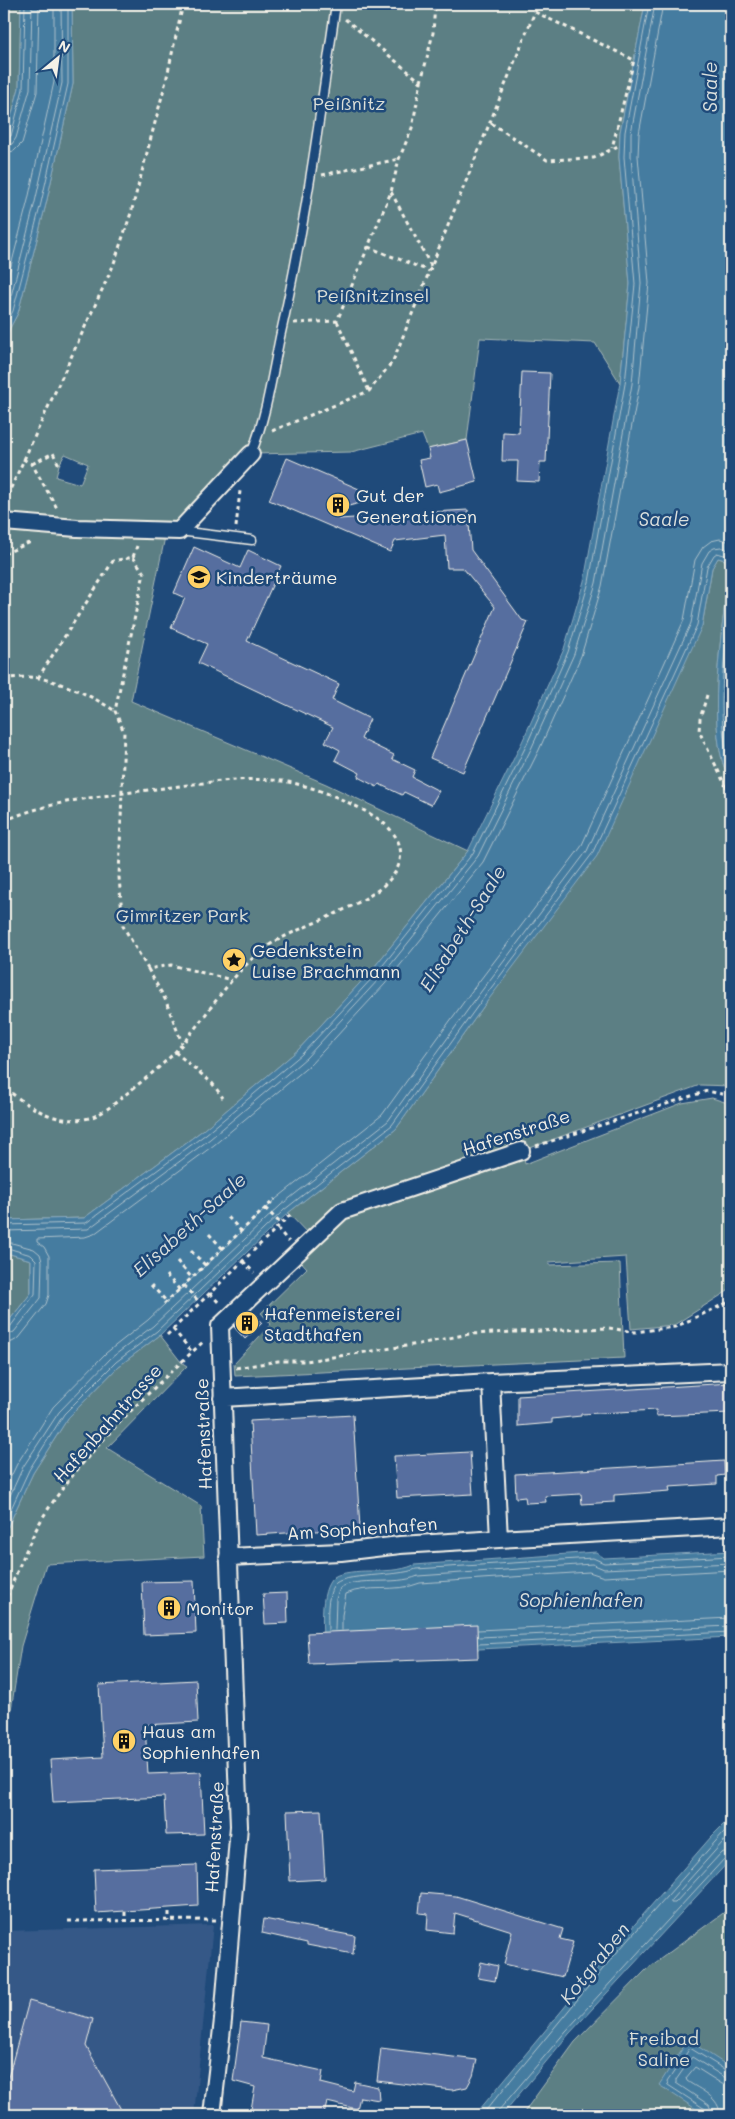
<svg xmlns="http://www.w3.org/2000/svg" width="735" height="2119" font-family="Mali,sans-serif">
  <rect width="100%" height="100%" fill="#1f4a7a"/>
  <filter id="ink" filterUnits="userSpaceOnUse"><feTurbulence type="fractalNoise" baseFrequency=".02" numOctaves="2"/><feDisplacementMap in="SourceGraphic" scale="10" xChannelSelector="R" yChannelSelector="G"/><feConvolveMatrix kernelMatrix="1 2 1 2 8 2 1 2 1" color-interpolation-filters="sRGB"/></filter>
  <g filter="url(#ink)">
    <path fill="#345887" d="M213,1925L194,2115H4V1931Z"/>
    <path fill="#5c7f84" stroke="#a8b8b6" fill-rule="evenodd" d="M4,4H21L19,88L4,143Z
      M72,4H645L620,132L619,157L630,284L620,383L595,343L480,338L467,440L428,449L422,434L351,452L251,454L166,532L131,701L326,784L468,851L371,971L298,1050L203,1130L84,1218L4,1220V339L18,313L46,204L73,84ZM65,454L88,464L80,484L56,477L59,465Z
      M718,558L725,560L729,571C723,626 703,735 731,783V1086L700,1085L522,1151L525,1164L682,1103L712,1098L731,1104V1289L674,1325L631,1329L626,1257L549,1262V1265L620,1263L624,1358L235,1376L234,1364L271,1324L261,1313L307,1268L294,1254L310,1236L288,1213L396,1129L486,1003L702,626L712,568Z
      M10,1254L31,1260V1293L4,1327V1255Z
      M160,1335L181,1362L187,1366L107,1448L201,1506L204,1556L46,1564L21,1646L4,1755V1535L33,1473L68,1418L119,1366Z
      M731,1904V2115H522L575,2042L648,1968L726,1911Z"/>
    <path fill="#447ba0" stroke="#8aaabd" d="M21,4H72L73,84L46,204L18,313L4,339V143L19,88Z
      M645,4H731V783C703,735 723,626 729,572L726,560L718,558L712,568L702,626L597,856L486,1003L396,1129L288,1213L160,1335L119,1366L68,1418L33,1473L4,1535V1327L31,1293V1260L10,1254L4,1255V1220L84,1218L203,1130L298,1050L371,971L468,851L522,742L564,649L584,581L620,383L630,284L619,157L620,132Z
      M731,1551V1637L478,1649L324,1652C323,1633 318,1590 334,1577C341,1572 360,1571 368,1571C383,1571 401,1571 414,1565L596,1552L604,1558Z
      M731,1817V1859L569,2034L502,2115H475L608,1955L711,1837Z
      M688,2040L731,2068V2115H705L659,2085Z"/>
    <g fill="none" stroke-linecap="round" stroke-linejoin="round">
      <path stroke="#aec2cb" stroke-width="1" d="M4,139L11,136L23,89L25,4
        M4,146L12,144L16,138L30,89L32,4
        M4,153L14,151L22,143L37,92L39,4
        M4,293L28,200L54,82V4
        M4,316L8,308L35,202L62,83L61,4
        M4,329L13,311L41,203L68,84V4
        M731,599C725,655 714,715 731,770
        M731,658C729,687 726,716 731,744
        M4,1225L86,1223L206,1134L302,1054L375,975L473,853L527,744L568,652L589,582L625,384L635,284L624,157L625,132L649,4
        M4,1231L88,1229L210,1139L306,1058L379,979L478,856L532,747L574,654L596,583L632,384L641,283L631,156V133L655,4
        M4,1244L12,1243L34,1249L40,1254L42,1261L41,1298L14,1332L4,1336
        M4,1250L11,1249L31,1255L36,1260L35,1294L10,1327L4,1330
        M4,1343L12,1342L19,1338L46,1304L49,1295V1256L44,1247L37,1242V1239L85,1237L94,1234L214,1145L310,1065L385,984L483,862L539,750L581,656L602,586L639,387L649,283L638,156L639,134L663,4
        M4,1491L17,1464L53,1407L106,1353L148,1320L276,1199L382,1115L471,992L581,847L684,620L695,560L703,547L711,541L720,539L731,542
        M4,1509L23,1467L59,1412L111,1358L153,1326L281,1205L388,1121L477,997L587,851L691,623L702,563L709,551L714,548L721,547L731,551
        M4,1524L29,1470L64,1414L116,1362L157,1331L284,1210L392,1125L482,1000L592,854L697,625L707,567L714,555L717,553L728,556L731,561
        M335,1630L336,1599L340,1588C358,1576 394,1586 418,1576L592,1564L604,1569L731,1563
        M342,1630V1615L346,1594C367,1584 396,1593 420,1583L589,1572L604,1577L731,1570
        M478,1630L731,1618
        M328,1631C328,1616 326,1598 334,1585C341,1573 399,1577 416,1569L593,1558L604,1563L731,1556
        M479,1637L731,1626
        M479,1644L731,1632
        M731,1833L671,1900V1903H675L721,1853L731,1850
        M482,2115L612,1958L731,1824
        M498,2115L499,2110L566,2031L725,1858L731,1856
        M707,2115L705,2109L668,2085L667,2082L690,2048L727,2071L731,2072
        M713,2115L709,2105L676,2083V2080L692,2057L724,2077L731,2078
        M720,2115C720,2097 700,2090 687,2081L686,2078L695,2067L722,2084L731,2086"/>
    </g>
    <path fill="#566e9f" stroke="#f4f1e8" d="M522,372L550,373L546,462H540L539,482L517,481L518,461H502L503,432L519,433Z
      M467,440L477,482L439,492L437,484L425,487L419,460L430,458L428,449Z
      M287,458L380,498L337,509L339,519L415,514L434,522L432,512L468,510L471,550L522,620L528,622L463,772L430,758L495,607L463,568H447L445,535L395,541L390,552L269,500Z
      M194,547L240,568L248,550L281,566L247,641L339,684L332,700L370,719L361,739L394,755L392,759L415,770L412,777L439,791L431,805L404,792L402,795L379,784L377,787L358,777L360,773L335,760L340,750L325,742L333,727L198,663L207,644L171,628L185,598L174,593Z
      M251,1311L262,1323L245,1339L234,1327Z
      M731,1383V1413L656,1416V1410L581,1414V1416L552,1419V1423L518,1426V1396Z
      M353,1415L360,1528L256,1535L250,1421Z
      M470,1452L473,1494L397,1498L394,1456Z
      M724,1461L725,1475L717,1476V1484L669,1487L670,1491L614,1495V1502L582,1504L581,1494L545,1496L546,1502L526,1503L525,1497L516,1498L515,1474Z
      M194,1581L196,1633L144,1635L142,1582Z
      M287,1593L288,1623L265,1624L263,1594Z
      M477,1625L478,1658L309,1664L307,1633Z
      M196,1680L198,1722L145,1725L148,1774L201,1772L204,1834L166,1835L164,1797L53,1802L50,1760L103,1757L99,1685Z
      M321,1810L325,1879L290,1881L287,1811Z
      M197,1865L198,1906L96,1913L94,1869Z
      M421,1893L456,1896L563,1929L560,1939L573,1942L563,1977L504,1964L512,1931L455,1913L453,1933L427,1930L428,1914L419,1913Z
      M264,1919L355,1936L353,1954L307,1945V1943L262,1933Z
      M481,1962L498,1966L495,1981L478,1978Z
      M29,2001L93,2019L86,2046L124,2115H4V2092Z
      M241,2022L267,2025L263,2058L323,2071L321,2083L353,2091L355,2082L378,2087L379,2100L360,2097L357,2109L327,2102L324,2115H250L255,2087L233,2081Z
      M381,2048L477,2060L473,2076L467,2087L452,2090L377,2081Z"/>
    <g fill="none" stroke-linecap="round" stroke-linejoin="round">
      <g stroke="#f4f1e8" stroke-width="11">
        <path id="lane" d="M251,454C266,418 272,376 280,337C305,227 320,115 336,4
          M179,531L252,540"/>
      </g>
      <g stroke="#f4f1e8" stroke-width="20">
        <path id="street" d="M4,522L77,528L179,531L251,454
          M491,1382L499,1539L731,1526
          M222,1398L491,1382L731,1371
          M228,1557L341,1552L400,1545L499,1539
          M212,2115L223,2020L239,1826L220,1326L342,1211L521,1151"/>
      </g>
      <path stroke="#f4f1e8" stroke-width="3" stroke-dasharray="4 4" stroke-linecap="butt" d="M535,12L634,60L612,148
        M421,82L433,33L435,4
        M491,123L547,160L594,158L620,145
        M322,175L399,159
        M391,192L431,266
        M368,247L429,271
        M337,321L369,391
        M294,323L337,321L391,192L399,159L412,128L421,82L345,19
        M272,431L369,391L393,361L538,4
        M23,459L32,464L58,510
        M32,464L53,453L59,465
        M4,503L113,266L131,213L166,81L183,4
        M236,527L240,491
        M4,554L33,541
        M133,557L144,573L115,711L124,732L119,877L123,926L148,969L171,965L232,980
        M133,557L137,546
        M4,678C15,678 28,676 39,678C67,684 92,696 115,711
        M38,678L113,561L133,557
        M707,695L700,719L699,731L731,797
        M4,821C51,800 105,796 156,789C198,784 251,774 293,783C320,789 348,801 372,815C389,825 406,842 399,864C386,904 299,923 265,948C228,976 206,1019 175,1052C160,1068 142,1081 125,1095C115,1103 102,1115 89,1118C57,1126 28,1107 4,1087
        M148,969L165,999L182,1043
        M175,1052L212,1083L223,1098
        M536,1146L707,1091L731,1096
        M265,1208L281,1224
        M228,1217L241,1231
        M277,1228L289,1242
        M209,1234L223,1249
        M191,1251L205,1265
        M177,1261L192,1278
        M243,1261L254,1273
        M166,1275L180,1290
        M151,1285L167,1302
        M184,1285L200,1303
        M210,1293L220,1304
        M164,1304L275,1199
        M173,1329L192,1352
        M167,1335L291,1214
        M236,1368L278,1361H306L419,1344L469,1334L609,1328L634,1332L675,1327L731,1301
        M4,1604C16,1575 27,1544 43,1517C83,1453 149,1392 204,1341
        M125,1912V1921
        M169,1912V1921
        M68,1921L217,1920"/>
      <use href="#lane" stroke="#1f4a7a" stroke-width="8"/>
      <use href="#street" stroke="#1f4a7a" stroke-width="16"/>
    </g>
  </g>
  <defs>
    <g id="building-disc" transform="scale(1.25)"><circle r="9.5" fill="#ffd166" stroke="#1f4a7a"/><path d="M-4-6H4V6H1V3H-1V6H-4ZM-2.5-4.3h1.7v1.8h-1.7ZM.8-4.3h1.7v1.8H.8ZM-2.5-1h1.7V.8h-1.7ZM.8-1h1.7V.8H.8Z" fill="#111"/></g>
    <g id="school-disc" transform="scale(1.25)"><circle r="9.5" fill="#ffd166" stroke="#1f4a7a"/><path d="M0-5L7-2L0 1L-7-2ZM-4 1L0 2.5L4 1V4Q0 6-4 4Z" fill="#111"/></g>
    <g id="sight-disc" transform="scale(1.25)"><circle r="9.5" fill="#ffd166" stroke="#1f4a7a"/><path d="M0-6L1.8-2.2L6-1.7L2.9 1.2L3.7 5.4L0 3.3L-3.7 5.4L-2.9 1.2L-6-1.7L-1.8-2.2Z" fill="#111"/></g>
  </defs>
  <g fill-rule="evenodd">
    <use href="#building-disc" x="338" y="505"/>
    <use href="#school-disc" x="199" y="577"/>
    <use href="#sight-disc" x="234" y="960"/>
    <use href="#building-disc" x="247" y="1323"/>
    <use href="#building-disc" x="169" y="1608"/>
    <use href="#building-disc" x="124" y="1741"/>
  </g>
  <g text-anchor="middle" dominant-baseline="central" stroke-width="5" stroke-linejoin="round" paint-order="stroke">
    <g font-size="18" fill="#dde0d9" stroke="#1f4a7a">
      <text x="349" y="103">Peißnitz</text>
      <text x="373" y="295">Peißnitzinsel</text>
      <text x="182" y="915">Gimritzer Park</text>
      <text x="664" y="2038">Freibad<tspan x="664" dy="21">Saline</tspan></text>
    </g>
    <g font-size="18" fill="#f4f1e8" stroke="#1f4a7a" text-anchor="start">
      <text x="356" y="495">Gut der<tspan x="356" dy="21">Generationen</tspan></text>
      <text x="216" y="577">Kinderträume</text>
      <text x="252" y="950">Gedenkstein<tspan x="252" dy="21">Luise Brachmann</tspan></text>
      <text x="264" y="1313">Hafenmeisterei<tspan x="264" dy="21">Stadthafen</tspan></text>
      <text x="186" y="1608">Monitor</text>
      <text x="142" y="1731">Haus am<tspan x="142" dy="21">Sophienhafen</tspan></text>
    </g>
    <g font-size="18" fill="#f4f1e8" stroke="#1f4a7a">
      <text transform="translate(516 1132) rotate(-18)">Hafenstraße</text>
      <text transform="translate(107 1423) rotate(-48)">Hafenbahntrasse</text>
      <text transform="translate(203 1434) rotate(-92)">Hafenstraße</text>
      <text transform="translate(362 1528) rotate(-4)">Am Sophienhafen</text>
      <text transform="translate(214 1837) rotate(-87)">Hafenstraße</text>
    </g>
    <g font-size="19" font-style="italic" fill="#dadfdd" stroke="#1f4a7a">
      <text transform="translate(709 87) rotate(-90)">Saale</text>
      <text x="664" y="518">Saale</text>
      <text transform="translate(462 928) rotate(-58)">Elisabeth-Saale</text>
      <text transform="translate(189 1224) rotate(-42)">Elisabeth-Saale</text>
      <text x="581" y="1599">Sophienhafen</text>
      <text transform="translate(594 1963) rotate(-51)">Kotgraben</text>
    </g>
  </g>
  <rect width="735" height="2119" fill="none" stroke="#1f4a7a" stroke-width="20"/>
  <rect x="10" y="10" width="715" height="2099" fill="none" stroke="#f4f1e8" stroke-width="2" filter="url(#ink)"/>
  <g transform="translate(58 58) rotate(29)" stroke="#1f4a7a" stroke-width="4" paint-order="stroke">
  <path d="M0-4L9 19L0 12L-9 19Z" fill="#f4f1e8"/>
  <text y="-8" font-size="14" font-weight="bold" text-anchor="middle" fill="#f4f1e8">N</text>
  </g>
</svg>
